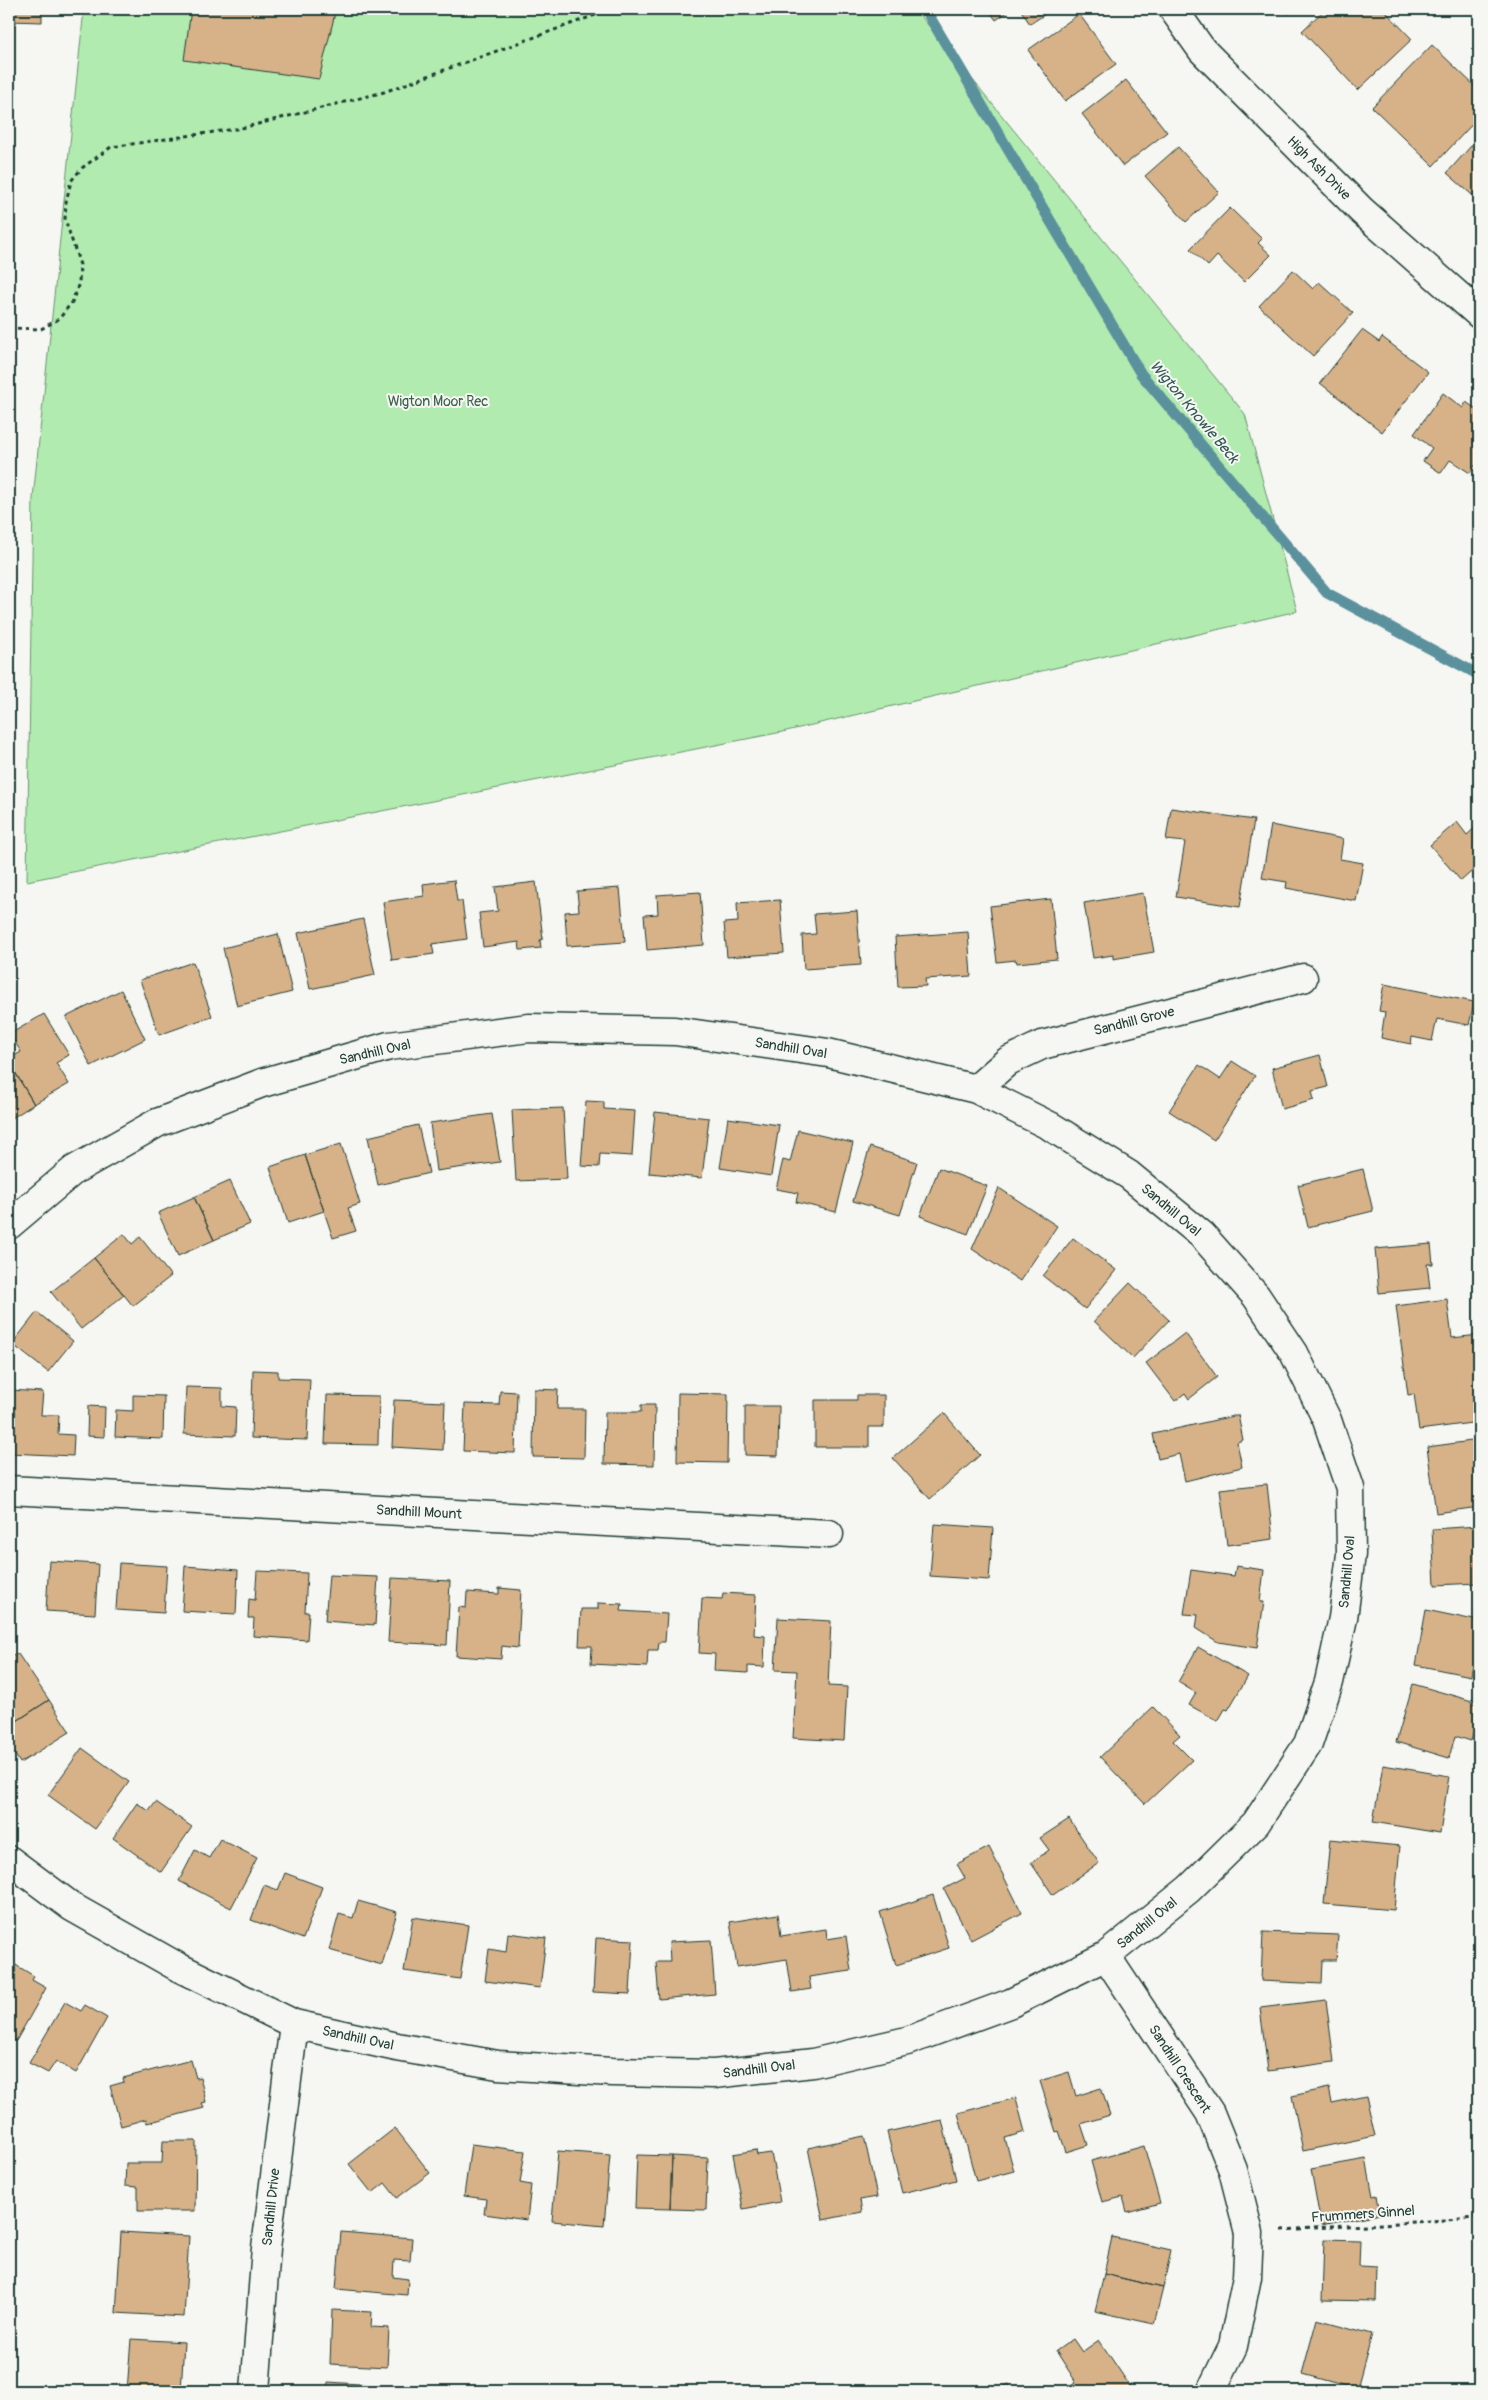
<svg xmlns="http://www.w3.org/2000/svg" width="1488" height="2400" font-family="Pangolin,sans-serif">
  <rect width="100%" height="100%" fill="#f6f6f2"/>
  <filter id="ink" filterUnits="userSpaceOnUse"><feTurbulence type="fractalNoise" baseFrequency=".02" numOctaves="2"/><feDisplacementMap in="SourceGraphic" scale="10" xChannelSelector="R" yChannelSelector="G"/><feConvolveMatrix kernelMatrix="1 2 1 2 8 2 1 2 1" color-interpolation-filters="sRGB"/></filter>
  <g filter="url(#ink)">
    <path fill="#b2ebaf" stroke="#689472" d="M84,9H915L1245,414L1297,611L782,732L27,881L33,498Z"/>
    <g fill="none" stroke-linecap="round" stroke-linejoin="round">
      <path stroke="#5a919d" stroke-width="11" d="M925,9L1141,374L1327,593L1479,675"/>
    </g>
    <path fill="#d7b188" stroke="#1f3d34" d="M9,9H42V22L9,21Z
      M191,9H336L319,79L184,60Z
      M988,9H1012L996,20Z
      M1020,9H1053L1030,24Z
      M1285,9H1296L1289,14Z
      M1325,9H1383L1412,39L1358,90L1302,31Z
      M1079,14L1116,64L1065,101L1028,50Z
      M1432,45L1479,90V117L1433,166L1372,107Z
      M1126,80L1167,132L1123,166L1082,114Z
      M1479,137V201L1447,173Z
      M1178,147L1219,192L1186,222L1145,176Z
      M1230,208L1262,239L1258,243L1271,255L1244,282L1217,256L1208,266L1190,249Z
      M1293,270L1313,289L1319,282L1353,313L1313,356L1259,306Z
      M1362,330L1379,342L1382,337L1428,372L1382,432L1320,383Z
      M1443,393L1463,408L1466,402L1479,411V460L1470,473L1450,460L1441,473L1423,461L1432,448L1414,434Z
      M1171,808L1254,820L1240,907L1176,897L1185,842L1166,840Z
      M1457,822L1467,835L1479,824V865L1461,881L1430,845Z
      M1271,825L1343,839L1340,859L1363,863L1356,901L1286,888L1287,882L1262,878Z
      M454,880L457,901H462L467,939L432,944L434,954L392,960L383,902L424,896L423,884Z
      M536,882L543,939L540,940L541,948L520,950L519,942L483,947L479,913L498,911L495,887Z
      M620,888L625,942L567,946L565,912L579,911L577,891Z
      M700,892L704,945L647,950L644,915L658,914L657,895Z
      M1143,893L1154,952L1113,959V955L1093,958L1084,903Z
      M1051,899L1057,959L1017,963L1016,960L997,962L990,906Z
      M780,900L784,953L727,957L724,923L738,922L737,903Z
      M857,911L861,965L804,969L802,935L816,934L814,914Z
      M363,919L375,975L310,989L298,933Z
      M968,932L971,976L925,979L926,986L898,987L895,937Z
      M278,934L292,992L237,1006L223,948Z
      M193,962L212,1016L159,1035L140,980Z
      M1384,984L1474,1002L1469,1025L1437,1019L1432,1041L1412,1037L1411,1044L1381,1038L1385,1012L1379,1011Z
      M121,990L145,1039L91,1066L66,1017Z
      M44,1014L69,1055L56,1063L69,1084L34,1104L9,1062V1059L21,1052L10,1034Z
      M1320,1055L1328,1087L1312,1091L1314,1100L1282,1109L1272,1068Z
      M1232,1061L1255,1076L1214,1140L1169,1111L1199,1065L1220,1079Z
      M9,1062L34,1104L9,1120Z
      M586,1101L604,1102V1109L635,1111L632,1156L600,1154L599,1167L581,1166Z
      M563,1108L567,1179L516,1181L512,1110Z
      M655,1112L709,1118L702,1178L649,1173Z
      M492,1114L500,1162L436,1171L430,1123Z
      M728,1118L779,1125L771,1176L720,1168Z
      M418,1125L429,1173L378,1185L368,1137Z
      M798,1130L853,1143L836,1212L796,1202L798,1193L776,1189L783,1160L790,1162Z
      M341,1144L360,1204L348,1208L356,1231L333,1238L305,1155Z
      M870,1147L917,1162L900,1215L853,1201Z
      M305,1155L324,1211L288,1223L270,1167Z
      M939,1168L987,1186L968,1234L920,1216Z
      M1363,1169L1373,1211L1308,1227L1298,1185Z
      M230,1181L250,1224L214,1240L194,1197Z
      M999,1188L1057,1226L1020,1281L972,1249Z
      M194,1197L214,1240L178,1256L158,1213Z
      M124,1234L132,1244L140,1237L171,1276L133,1306L94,1258Z
      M1073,1238L1116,1270L1085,1309L1043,1276Z
      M1431,1244L1433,1264H1427L1430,1288L1379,1293L1375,1249Z
      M94,1258L124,1295L81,1329L51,1292Z
      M1130,1283L1169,1320L1133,1358L1094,1321Z
      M1447,1299L1452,1338L1479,1335V1422L1419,1430L1414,1394L1408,1395L1396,1306Z
      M37,1312L73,1341L48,1372L12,1344Z
      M1185,1333L1217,1377L1189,1399L1185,1393L1175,1401L1146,1363Z
      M253,1370L278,1371V1378L310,1379L307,1440L251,1438Z
      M186,1387L222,1388V1406L236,1407L235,1436L184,1434Z
      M534,1389L558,1390L557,1409H585L584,1458L533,1457Z
      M9,1390L43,1392L41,1415H59L58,1434L74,1435L73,1456L9,1453Z
      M500,1391L517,1392L515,1453L463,1451L465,1404L499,1405Z
      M678,1393L728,1394L727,1463L677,1462Z
      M133,1395L164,1396L163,1439L115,1437L116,1410L133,1411Z
      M327,1395L379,1396L378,1445L325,1444Z
      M857,1395H884V1427H869V1447H815V1400H857Z
      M394,1400L445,1402L443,1450L392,1447Z
      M641,1405H655L654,1465L604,1464L605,1412H641Z
      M88,1406L105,1407L104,1437L87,1436Z
      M745,1406H779L778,1456L745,1455Z
      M944,1413L980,1455L930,1499L893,1458Z
      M1238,1415L1243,1440L1237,1442L1242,1467L1185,1481L1179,1454L1158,1459L1153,1434Z
      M1479,1440V1507L1436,1513L1427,1447Z
      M1267,1484L1273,1539L1227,1545L1220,1489Z
      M934,1524L993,1528L989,1580L930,1576Z
      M1479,1526V1583L1435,1585L1432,1529Z
      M9,1551H10V1588H9Z
      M49,1561L98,1564L95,1614L46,1611Z
      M119,1563L167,1566L164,1613L116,1610Z
      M185,1566L238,1570L236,1614L182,1611Z
      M1236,1566L1264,1570L1260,1602H1264L1257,1648L1218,1642L1196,1628L1198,1615L1184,1614L1191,1570L1234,1576Z
      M257,1571L307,1573L305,1612H309L307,1640L253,1636L254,1618H248L249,1599L255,1600Z
      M329,1575L378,1577L375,1625L325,1621Z
      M392,1578L450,1581L447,1645L388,1642Z
      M499,1588L521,1590L518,1648L502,1646L501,1659L456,1656L459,1607L466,1608L467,1592L499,1594Z
      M723,1593L756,1595L754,1635L765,1636L764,1667L748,1666V1673L714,1671L715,1654L699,1653L702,1598L722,1599Z
      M598,1603L622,1604L621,1611L667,1614L665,1642H659L658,1650H648L647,1667L591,1664L592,1646H579L581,1609H598Z
      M1426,1610L1479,1621V1671L1472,1669L1471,1676L1416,1665Z
      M778,1618L831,1621L828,1686L847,1687L844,1741L793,1738L797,1671L775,1670Z
      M1198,1647L1248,1676L1228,1710L1225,1709L1218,1721L1189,1705L1196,1693L1178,1682Z
      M18,1654L49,1700L9,1726V1655Z
      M1413,1684L1479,1703V1712L1471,1741L1455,1736L1449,1758L1396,1742Z
      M49,1700L70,1732L20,1763L9,1745V1726Z
      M1153,1707L1180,1735L1173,1741L1192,1760L1145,1804L1100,1757Z
      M82,1748L129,1782L95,1829L48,1795Z
      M1383,1765L1449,1776L1440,1833L1373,1822Z
      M156,1802L192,1827L161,1872L113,1838L137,1803L149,1811Z
      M1069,1819L1099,1863L1053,1895L1031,1863L1049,1850L1040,1838Z
      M220,1839L257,1858L231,1908L179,1881L195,1850L209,1858Z
      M1330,1839L1400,1846L1394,1910L1324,1904Z
      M989,1847L1022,1913L971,1940L944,1889L965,1878L957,1864Z
      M285,1873L322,1887L303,1939L251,1920L264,1885L278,1890Z
      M933,1895L949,1948L896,1965L880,1912Z
      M358,1901L397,1912L382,1965L329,1950L339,1914L353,1918Z
      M778,1914L781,1936L826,1929L827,1939L846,1936L851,1971L809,1977L811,1989L792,1992L787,1959L737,1967L730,1922Z
      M413,1917L468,1925L460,1979L404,1971Z
      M1263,1932L1338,1935L1336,1960H1323L1322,1984L1261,1981Z
      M508,1933L546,1938L540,1988L485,1981L489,1949L506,1952Z
      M596,1938L633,1940L630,1994L593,1992Z
      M711,1940L715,1994L659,1999L656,1962H670L669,1942Z
      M9,1961L34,1976L32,1980L46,1988L16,2041L9,2037Z
      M1326,2000L1334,2062L1268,2071L1260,2008Z
      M65,2002L81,2011L85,2005L107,2018L76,2073L56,2061L48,2073L29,2063Z
      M191,2060L196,2078L200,2077L206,2102L202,2103L204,2108L147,2123L146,2119L121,2126L110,2086L124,2082L123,2078Z
      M1069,2072L1076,2096L1101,2088L1110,2115L1081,2124L1088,2145L1066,2152L1059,2131L1056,2132L1040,2081Z
      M1329,2088L1332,2103L1366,2096L1375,2136L1303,2151L1292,2096Z
      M1016,2098L1025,2132L1005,2138L1014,2171L976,2181L958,2113Z
      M942,2120L956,2180L902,2193L887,2132Z
      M395,2128L430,2173L397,2198L385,2183L372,2193L349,2164Z
      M864,2136L877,2197L860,2200L862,2212L823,2220L808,2148Z
      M163,2141H196L195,2211H138V2187L125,2186L126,2163H162Z
      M471,2144L525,2151L520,2183L531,2185L527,2220L484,2214L486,2199L464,2196Z
      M1144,2146L1160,2203L1127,2212L1123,2197L1102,2202L1091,2161Z
      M756,2150L757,2155L771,2153L780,2202L743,2209L733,2154Z
      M558,2151L610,2155L604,2226L552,2221Z
      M637,2155L672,2156L670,2209L635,2208Z
      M672,2156L708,2158L706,2210L670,2209Z
      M1366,2159L1373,2196L1377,2195L1380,2214L1321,2225L1311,2169Z
      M121,2232L189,2236L184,2317L116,2313Z
      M341,2232L412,2238L410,2261L394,2260L393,2277L408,2279L407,2295L336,2289Z
      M1112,2237L1171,2250L1163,2288L1104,2274Z
      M1324,2239L1360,2240L1359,2266L1377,2267L1376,2301L1322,2300Z
      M1104,2274L1163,2288L1154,2324L1095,2311Z
      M332,2310L372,2312L371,2327L389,2328L387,2367L330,2364Z
      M1317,2319L1372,2334L1357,2389L1302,2374Z
      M131,2339L184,2342L181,2391H127Z
      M1073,2339L1082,2352L1099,2340L1132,2389L1128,2391H1072L1069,2387L1076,2382L1056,2351Z
      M328,2382L404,2387V2391H328Z
      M1009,2384L1012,2391H993Z"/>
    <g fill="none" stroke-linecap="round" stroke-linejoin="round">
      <g stroke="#1f3d34" stroke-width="31">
        <path id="minor" d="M1173,9L1202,50L1362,211L1479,314
          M976,1089L1008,1061L1042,1045L1303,978
          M9,1225L74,1170L157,1123L262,1083L389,1046L529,1028L675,1031L828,1053L976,1089L1050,1126L1129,1175L1202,1235L1256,1296L1294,1353L1327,1420L1350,1488L1351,1554L1343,1618L1329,1682L1308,1744L1256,1823L1189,1889L1106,1956L1011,2003L907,2041L813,2063L714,2074L612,2072L498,2065L397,2047L294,2024L178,1967L72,1907L9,1860
          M9,1490L829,1534
          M1106,1956L1210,2113L1233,2170L1249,2233L1247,2277L1233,2346L1211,2391
          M255,2391L266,2248L294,2024"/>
      </g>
      <path stroke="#1f3d34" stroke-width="3" stroke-dasharray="4 4" stroke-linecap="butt" d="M9,328L41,329L59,319L72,302L79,283L80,265L65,219L66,202L71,181L82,168L111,147L242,128L384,92L612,9
        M1282,2230L1479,2218"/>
      <use href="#minor" stroke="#f6f6f2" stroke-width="28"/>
    </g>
  </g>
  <g text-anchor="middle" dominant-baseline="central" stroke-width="4" stroke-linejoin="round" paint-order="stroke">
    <g font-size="14" fill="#1f3d34" stroke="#f6f6f2">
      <text transform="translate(1319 168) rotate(45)">High Ash Drive</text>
      <text transform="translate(1134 1021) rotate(-14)">Sandhill Grove</text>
      <text transform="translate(791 1048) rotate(9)">Sandhill Oval</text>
      <text transform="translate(375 1052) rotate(-13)">Sandhill Oval</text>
      <text transform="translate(1171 1210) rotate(40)">Sandhill Oval</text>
      <text transform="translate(419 1512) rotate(3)">Sandhill Mount</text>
      <text transform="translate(1347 1572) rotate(-85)">Sandhill Oval</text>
      <text transform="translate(1147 1923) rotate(-39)">Sandhill Oval</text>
      <text transform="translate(358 2038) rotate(12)">Sandhill Oval</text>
      <text transform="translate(759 2069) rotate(-7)">Sandhill Oval</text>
      <text transform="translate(1180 2069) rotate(57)">Sandhill Crescent</text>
      <text transform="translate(271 2207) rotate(-84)">Sandhill Drive</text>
      <text transform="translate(1363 2214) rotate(-4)">Frummers Ginnel</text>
    </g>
    <g font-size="14" fill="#3c604d" stroke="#f6f6f2">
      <text x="438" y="401">Wigton Moor Rec</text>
    </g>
    <g font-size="15" font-style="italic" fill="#335957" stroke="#f6f6f2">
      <text transform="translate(1194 412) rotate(50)">Wigton Knowle Beck</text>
    </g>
  </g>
  <rect width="1488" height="2400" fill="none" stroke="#f6f6f2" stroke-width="30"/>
  <rect x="15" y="15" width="1458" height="2370" fill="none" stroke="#1f3d34" stroke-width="2" filter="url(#ink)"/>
</svg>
